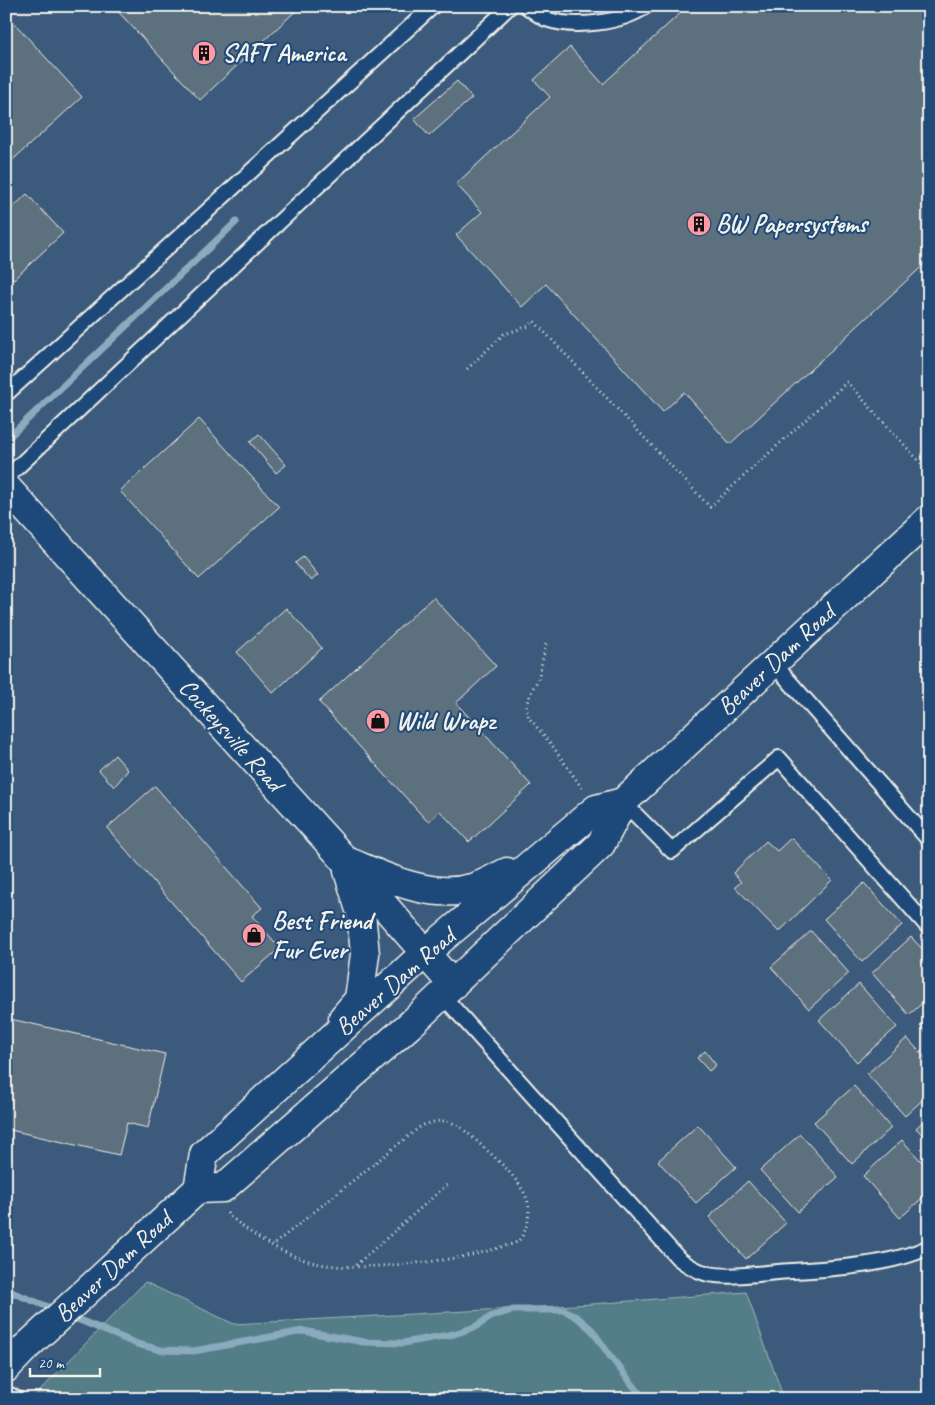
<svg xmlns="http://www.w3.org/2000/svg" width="935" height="1405" font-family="Caveat,sans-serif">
  <rect width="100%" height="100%" fill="#2b517b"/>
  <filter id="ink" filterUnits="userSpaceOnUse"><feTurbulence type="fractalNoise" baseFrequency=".02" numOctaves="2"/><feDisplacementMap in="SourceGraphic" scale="10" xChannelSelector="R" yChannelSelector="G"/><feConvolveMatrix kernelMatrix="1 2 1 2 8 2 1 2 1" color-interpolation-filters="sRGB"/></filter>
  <g filter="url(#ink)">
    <path fill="#3a5a7c" d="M6,6H929V1399H784L745,1292L592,1304L234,1324L145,1282L32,1399H6Z"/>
    <path fill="#527e87" stroke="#a3b8b8" d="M145,1282L234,1324L592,1304L746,1292L784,1399H32Z"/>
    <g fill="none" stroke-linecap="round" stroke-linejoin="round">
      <path stroke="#8aaabd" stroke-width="7" d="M10,436L236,222
        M6,1290L56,1310
        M70,1316L137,1344L161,1350L194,1351L303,1331L364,1342L403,1343L454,1334L475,1327L492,1316L513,1310H564L578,1318L592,1330L610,1356L644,1399"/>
    </g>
    <path fill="#5c6f7e" stroke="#f4f1e8" d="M113,6H301L200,100Z
      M688,6H929V260L730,444L684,392L663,412L546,284L522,307L456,235L482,212L456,184L550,97L534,80L570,47L603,84Z
      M6,14L82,97L6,166Z
      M457,81L472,98L429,136L414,119Z
      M27,194L63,233L14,279L6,271V214Z
      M199,419L279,507L199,579L120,491Z
      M259,434L286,465L276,473L250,442Z
      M303,557L318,575L311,581L295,563Z
      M433,597L496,666L456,703L531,785L469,842L440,811L428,822L319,702Z
      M286,608L322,648L273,693L237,652Z
      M115,755L128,770L114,787L99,770Z
      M155,786L262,908L252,916L280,948L241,982L107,828Z
      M791,838L832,880L779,932L735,887L741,882L733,873L766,841L777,851Z
      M864,883L902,925L862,962L824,919Z
      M811,931L849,973L809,1009L771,967Z
      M911,937L929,956V997L909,1015L872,973Z
      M859,984L897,1027L857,1062L819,1020Z
      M6,1018L165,1054L148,1128L127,1123L119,1155L6,1129Z
      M929,1018V1036L920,1026Z
      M907,1038L929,1062V1094L905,1116L867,1074Z
      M705,1051L716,1065L709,1071L697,1058Z
      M854,1086L891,1128L852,1164L814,1122Z
      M929,1116V1142L916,1128Z
      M698,1125L736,1167L696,1203L658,1161Z
      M800,1134L838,1177L798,1212L760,1170Z
      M902,1140L929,1170V1192L900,1218L863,1176Z
      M748,1181L786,1223L746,1259L709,1217Z"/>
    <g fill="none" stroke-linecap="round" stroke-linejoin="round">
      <g stroke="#f4f1e8" stroke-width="18">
        <path id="lane" d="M526,6C532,10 539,16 546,19C574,29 622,23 646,6
          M6,394L433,6
          M6,478L510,6
          M773,663L929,840
          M623,802L672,851L779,758L929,928
          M442,995L678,1258C687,1265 696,1271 708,1274C730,1278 755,1274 778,1272C823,1269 888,1267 929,1247
          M6,1393L17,1399"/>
      </g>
      <g stroke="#f4f1e8" stroke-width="31">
        <path id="secondary" d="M6,487L334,848L453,985
          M349,862C385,877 431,900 472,888C484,885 496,877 507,872
          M343,1018L359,999L365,954L361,913L348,871
          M198,1189L223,1188L412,1023L601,844L623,802L929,519
          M6,1368L26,1347L198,1189L204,1154L425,953L596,809L623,802"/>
      </g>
      <path stroke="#f4f1e8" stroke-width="3" stroke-dasharray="1 4" stroke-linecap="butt" d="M467,369L504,334L529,326L534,321L710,507L847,382L929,472
        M546,644L538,680L533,688L526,705L527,711L529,718L551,744L582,788
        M227,1213C250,1235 282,1254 312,1262C343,1271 393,1265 426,1262C452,1259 478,1255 504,1246C508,1245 515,1244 518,1241C523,1237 526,1228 528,1221C528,1218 529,1214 529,1210C529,1187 497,1159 481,1145C459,1125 450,1114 421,1126L273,1245
        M356,1265L448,1184"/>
      <use href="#lane" stroke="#1f4a7a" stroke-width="14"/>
      <use href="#secondary" stroke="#1f4a7a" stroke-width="28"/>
    </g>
  </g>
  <defs>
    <g id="building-disc" transform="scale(1.25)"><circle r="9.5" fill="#ff9aa2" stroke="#1f4a7a"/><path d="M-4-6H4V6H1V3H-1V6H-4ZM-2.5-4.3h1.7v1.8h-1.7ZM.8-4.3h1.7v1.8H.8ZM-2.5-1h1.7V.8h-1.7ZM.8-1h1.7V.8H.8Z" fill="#111"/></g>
    <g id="shop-disc" transform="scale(1.25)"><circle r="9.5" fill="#ff9aa2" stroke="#1f4a7a"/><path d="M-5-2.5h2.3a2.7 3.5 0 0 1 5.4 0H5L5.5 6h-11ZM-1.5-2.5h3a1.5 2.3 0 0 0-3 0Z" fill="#111"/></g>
  </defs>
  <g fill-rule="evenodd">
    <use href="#building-disc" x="204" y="53"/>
    <use href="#building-disc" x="699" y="224"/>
    <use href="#shop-disc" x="378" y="721"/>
    <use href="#shop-disc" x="254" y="935"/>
  </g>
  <g text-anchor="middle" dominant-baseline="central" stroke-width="4" stroke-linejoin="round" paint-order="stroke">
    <g font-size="25" font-weight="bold" fill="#f4f1e8" stroke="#1f4a7a" text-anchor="start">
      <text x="222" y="53">SAFT America</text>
      <text x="716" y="224">BW Papersystems</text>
      <text x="396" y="721">Wild Wrapz</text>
      <text x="272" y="921">Best Friend<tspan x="272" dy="29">Fur Ever</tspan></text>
    </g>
    <g font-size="25" fill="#f4f1e8" stroke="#1f4a7a">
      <text transform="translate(776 660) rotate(-43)">Beaver Dam Road</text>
      <text transform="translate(231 735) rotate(48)">Cockeysville Road</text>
      <text transform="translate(395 982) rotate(-41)">Beaver Dam Road</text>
      <text transform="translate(113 1267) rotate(-43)">Beaver Dam Road</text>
    </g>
  </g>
  <rect width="935" height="1405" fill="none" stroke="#1f4a7a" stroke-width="25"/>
  <rect x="12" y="12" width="910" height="1380" fill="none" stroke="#f4f1e8" stroke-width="2" filter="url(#ink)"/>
  <path d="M30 1368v8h70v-8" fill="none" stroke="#f4f1e8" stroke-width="2.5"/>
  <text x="38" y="1368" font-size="15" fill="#f4f1e8" stroke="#1f4a7a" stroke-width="4" paint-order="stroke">20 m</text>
</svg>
